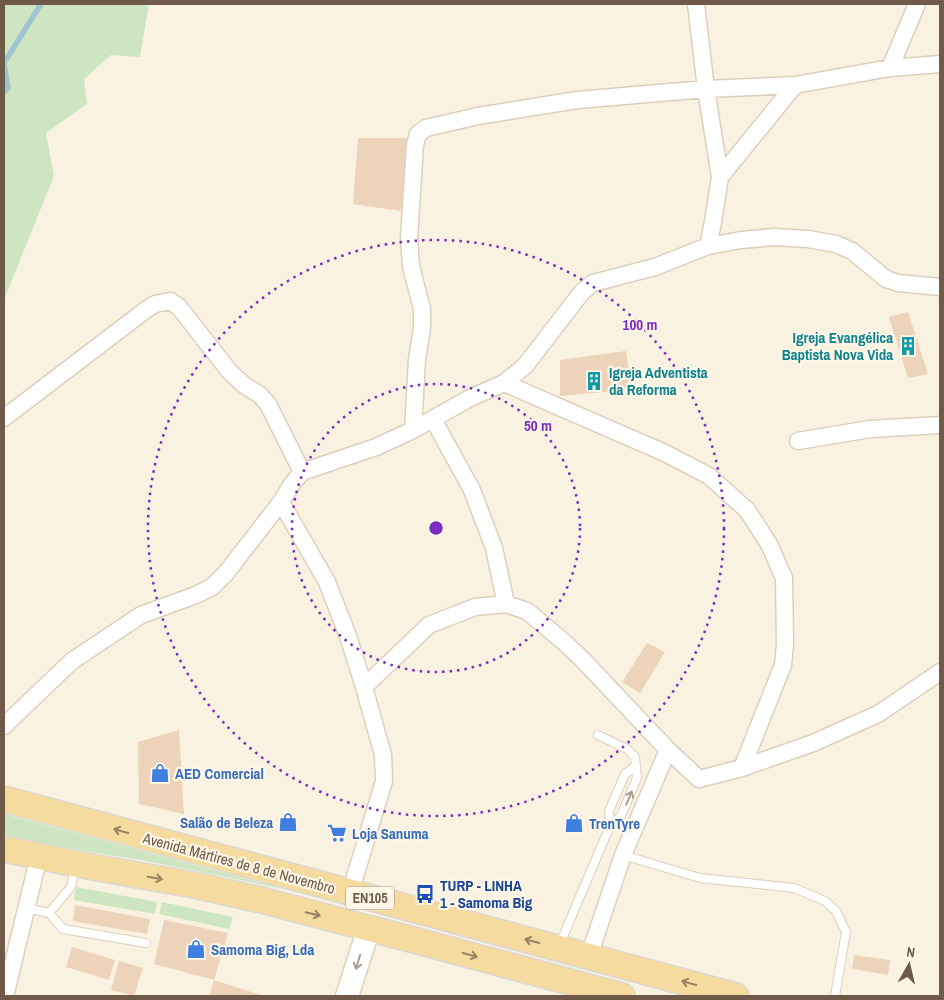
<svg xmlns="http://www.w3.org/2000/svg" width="944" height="1000" font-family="'Archivo Narrow',sans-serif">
  <rect width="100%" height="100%" fill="#faf2e0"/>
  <path fill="#cde6c1" d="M4,4H149L140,57L111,55L84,79L87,104L46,133L54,176L4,300Z
    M4,814L291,891L212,874L140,860L4,838Z
    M76,887L157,902L155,914L74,900Z
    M162,902L233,917L229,929L159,914Z"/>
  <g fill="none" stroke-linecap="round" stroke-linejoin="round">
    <path stroke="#9ec6d2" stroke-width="5.5" d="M4,92L8,88L4,63L41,4"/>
  </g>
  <path fill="#edd3ba" d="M358,138H408L401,211L353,204Z
    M908,312L928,374L908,378L889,317Z
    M626,351L629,372L628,390L560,396V360Z
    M647,643L665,652L640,693L622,682Z
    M179,730L184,814L139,804L138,742Z
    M75,905L150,919L147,934L73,921Z
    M164,920L228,933L214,980L264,996H209L214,980L154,964Z
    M72,947L115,960L109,980L66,967Z
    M854,955L890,960L888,975L852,969Z
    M119,961L143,968L134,996L111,990Z"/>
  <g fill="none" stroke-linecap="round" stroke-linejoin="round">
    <g stroke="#ddcfbd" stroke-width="10">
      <path id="lane" d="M610,826L609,811L625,774L636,766
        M623,855L700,878L794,888L825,901L836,911L846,932L835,996
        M75,866L71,887L49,913L63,929L146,943
        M26,908L49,913
        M559,946L610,826L621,816L637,778L635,757L627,749L598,735"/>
    </g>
    <g stroke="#ddcfbd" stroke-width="19">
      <path id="street" d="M890,68L917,4
        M720,177L795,85
        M708,246L741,240L774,237L808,239L836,244L852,251L886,279L898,283L940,287
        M504,383L665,453L709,476L747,510L769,544L784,578L785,644L783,665L742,768
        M4,418L147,309L155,304L170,301L179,307L229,371L244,385L260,395L268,404L302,472
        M433,419L472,490L494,548L506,604
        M413,430L417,360L422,328V309L411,266L409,238L415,145L418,134L426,128L478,116L577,100L706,89L795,85L890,68L940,64
        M798,441L870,429L940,425
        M281,502L327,582L348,636L364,687L383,755L384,781L350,893
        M364,687L429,625L475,607L506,604L527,611L564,642L581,658L668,750
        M4,726L72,661L141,615L196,595L212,587L226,573L281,502L292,484L302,472L376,447L413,430L470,398L504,383L525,366L582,292L593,283L655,267L708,246L713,222L720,177L706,89L696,4
        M589,956L623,855L668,750L699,779L742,768L813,743L878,714L940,672
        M5,996L39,856"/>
    </g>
    <g stroke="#dfceb9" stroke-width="25">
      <path id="secondary" d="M347,996L369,928"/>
    </g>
    <g stroke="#dcd7d4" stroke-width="28">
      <path id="primary" d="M4,799L736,996
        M4,849L76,864L199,886L261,900L410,939L622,996"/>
    </g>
    <use href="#lane" stroke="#fff" stroke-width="8"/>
    <use href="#street" stroke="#fff" stroke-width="16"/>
    <use href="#secondary" stroke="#fff" stroke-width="22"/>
    <use href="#primary" stroke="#f5db9d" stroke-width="25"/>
  </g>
  <defs><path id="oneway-shaft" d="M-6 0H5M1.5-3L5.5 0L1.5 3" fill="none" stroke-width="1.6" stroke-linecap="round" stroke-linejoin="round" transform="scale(1.25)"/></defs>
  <g stroke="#a99c92">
    <use href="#oneway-shaft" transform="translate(629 798) rotate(-67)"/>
    <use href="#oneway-shaft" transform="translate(358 962) rotate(107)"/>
  </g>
  <g stroke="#978163">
    <use href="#oneway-shaft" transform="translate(121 831) rotate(-165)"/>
    <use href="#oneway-shaft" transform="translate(155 878) rotate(10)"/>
    <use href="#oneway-shaft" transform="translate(313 914) rotate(14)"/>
    <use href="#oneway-shaft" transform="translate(532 941) rotate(-165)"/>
    <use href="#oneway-shaft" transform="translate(470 955) rotate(15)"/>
    <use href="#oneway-shaft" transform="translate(689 983) rotate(-165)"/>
  </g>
  <g fill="none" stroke="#7b2cbf" stroke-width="2.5" stroke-dasharray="2.5 5">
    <circle cx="436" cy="528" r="144"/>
    <circle cx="436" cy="528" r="288"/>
  </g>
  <defs>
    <g id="building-bare" transform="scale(1.5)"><path d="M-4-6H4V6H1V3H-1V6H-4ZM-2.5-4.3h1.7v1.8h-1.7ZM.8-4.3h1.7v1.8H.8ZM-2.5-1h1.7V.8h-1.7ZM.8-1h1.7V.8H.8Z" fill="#0f9aa8" stroke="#fef6e6" stroke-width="2.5" paint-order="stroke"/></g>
    <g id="shop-bare" transform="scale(1.5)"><path d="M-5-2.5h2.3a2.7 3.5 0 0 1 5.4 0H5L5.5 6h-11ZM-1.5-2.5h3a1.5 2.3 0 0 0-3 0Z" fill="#3f7fe0" stroke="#fef6e6" stroke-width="2.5" paint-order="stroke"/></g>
    <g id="supermarket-bare" transform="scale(1.5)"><path d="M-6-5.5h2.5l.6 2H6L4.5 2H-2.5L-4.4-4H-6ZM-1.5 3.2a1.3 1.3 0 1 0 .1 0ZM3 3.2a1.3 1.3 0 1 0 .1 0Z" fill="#3f7fe0" stroke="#fef6e6" stroke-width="2.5" paint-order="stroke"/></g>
    <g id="bus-bare" transform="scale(1.5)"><path d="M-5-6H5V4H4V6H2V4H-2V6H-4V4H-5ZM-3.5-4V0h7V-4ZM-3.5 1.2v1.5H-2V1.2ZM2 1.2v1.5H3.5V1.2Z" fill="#1a4fb4" stroke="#fef6e6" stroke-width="2.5" paint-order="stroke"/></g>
  </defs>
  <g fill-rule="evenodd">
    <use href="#building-bare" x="908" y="346"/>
    <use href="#building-bare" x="594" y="381"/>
    <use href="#shop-bare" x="160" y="773"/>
    <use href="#shop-bare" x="288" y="822"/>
    <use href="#shop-bare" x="574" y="823"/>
    <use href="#supermarket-bare" x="337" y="833"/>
    <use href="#bus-bare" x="425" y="894"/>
    <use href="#shop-bare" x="196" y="949"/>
  </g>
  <g text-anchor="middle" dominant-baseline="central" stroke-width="4.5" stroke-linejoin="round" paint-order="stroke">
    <rect fill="#fef6e6" stroke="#9a8979" stroke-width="1" x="346" y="886.5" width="48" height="23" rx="4"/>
    <g font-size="14" font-weight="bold" fill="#6f5a4a">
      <text x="370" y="898">EN105</text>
    </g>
    <g font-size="15" font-weight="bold" fill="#0d838f" stroke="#fef6e6" text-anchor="end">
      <text x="893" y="337">Igreja Evangélica<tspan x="893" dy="17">Baptista Nova Vida</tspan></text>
      <text x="609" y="372" text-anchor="start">Igreja Adventista<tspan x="609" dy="17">da Reforma</tspan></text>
    </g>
    <g font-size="15" font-weight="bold" fill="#366cbe" stroke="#fef6e6" text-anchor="start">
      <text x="175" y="773">AED Comercial</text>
      <text x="273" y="822" text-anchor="end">Salão de Beleza</text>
      <text x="589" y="823">TrenTyre</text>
      <text x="352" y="833">Loja Sanuma</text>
      <text x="211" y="949">Samoma Big, Lda</text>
    </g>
    <g font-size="15" fill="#6f5a4a" stroke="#fef6e6">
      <text transform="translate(239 863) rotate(15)">Avenida Mártires de 8 de Novembro</text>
    </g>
    <g font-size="15" font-weight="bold" fill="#164399" stroke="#fef6e6" text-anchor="start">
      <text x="440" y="885">TURP - LINHA<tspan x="440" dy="17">1 - Samoma Big</tspan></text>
    </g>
  </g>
  <circle cx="436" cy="528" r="8" fill="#7b2cbf" stroke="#fef6e6" stroke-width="2.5"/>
  <g font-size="15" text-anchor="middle" font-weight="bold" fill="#7b2cbf" stroke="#fef6e6" stroke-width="4.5" stroke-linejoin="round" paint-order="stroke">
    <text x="640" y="330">100 m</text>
    <text x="538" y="431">50 m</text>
  </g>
  <rect width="944" height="1000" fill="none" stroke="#6f5a4a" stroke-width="10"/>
  <g transform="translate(909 965) rotate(8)" stroke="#fef6e6" stroke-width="4" paint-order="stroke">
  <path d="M0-4L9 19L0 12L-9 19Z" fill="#6f5a4a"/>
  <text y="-8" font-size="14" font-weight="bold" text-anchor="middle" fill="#6f5a4a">N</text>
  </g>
</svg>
